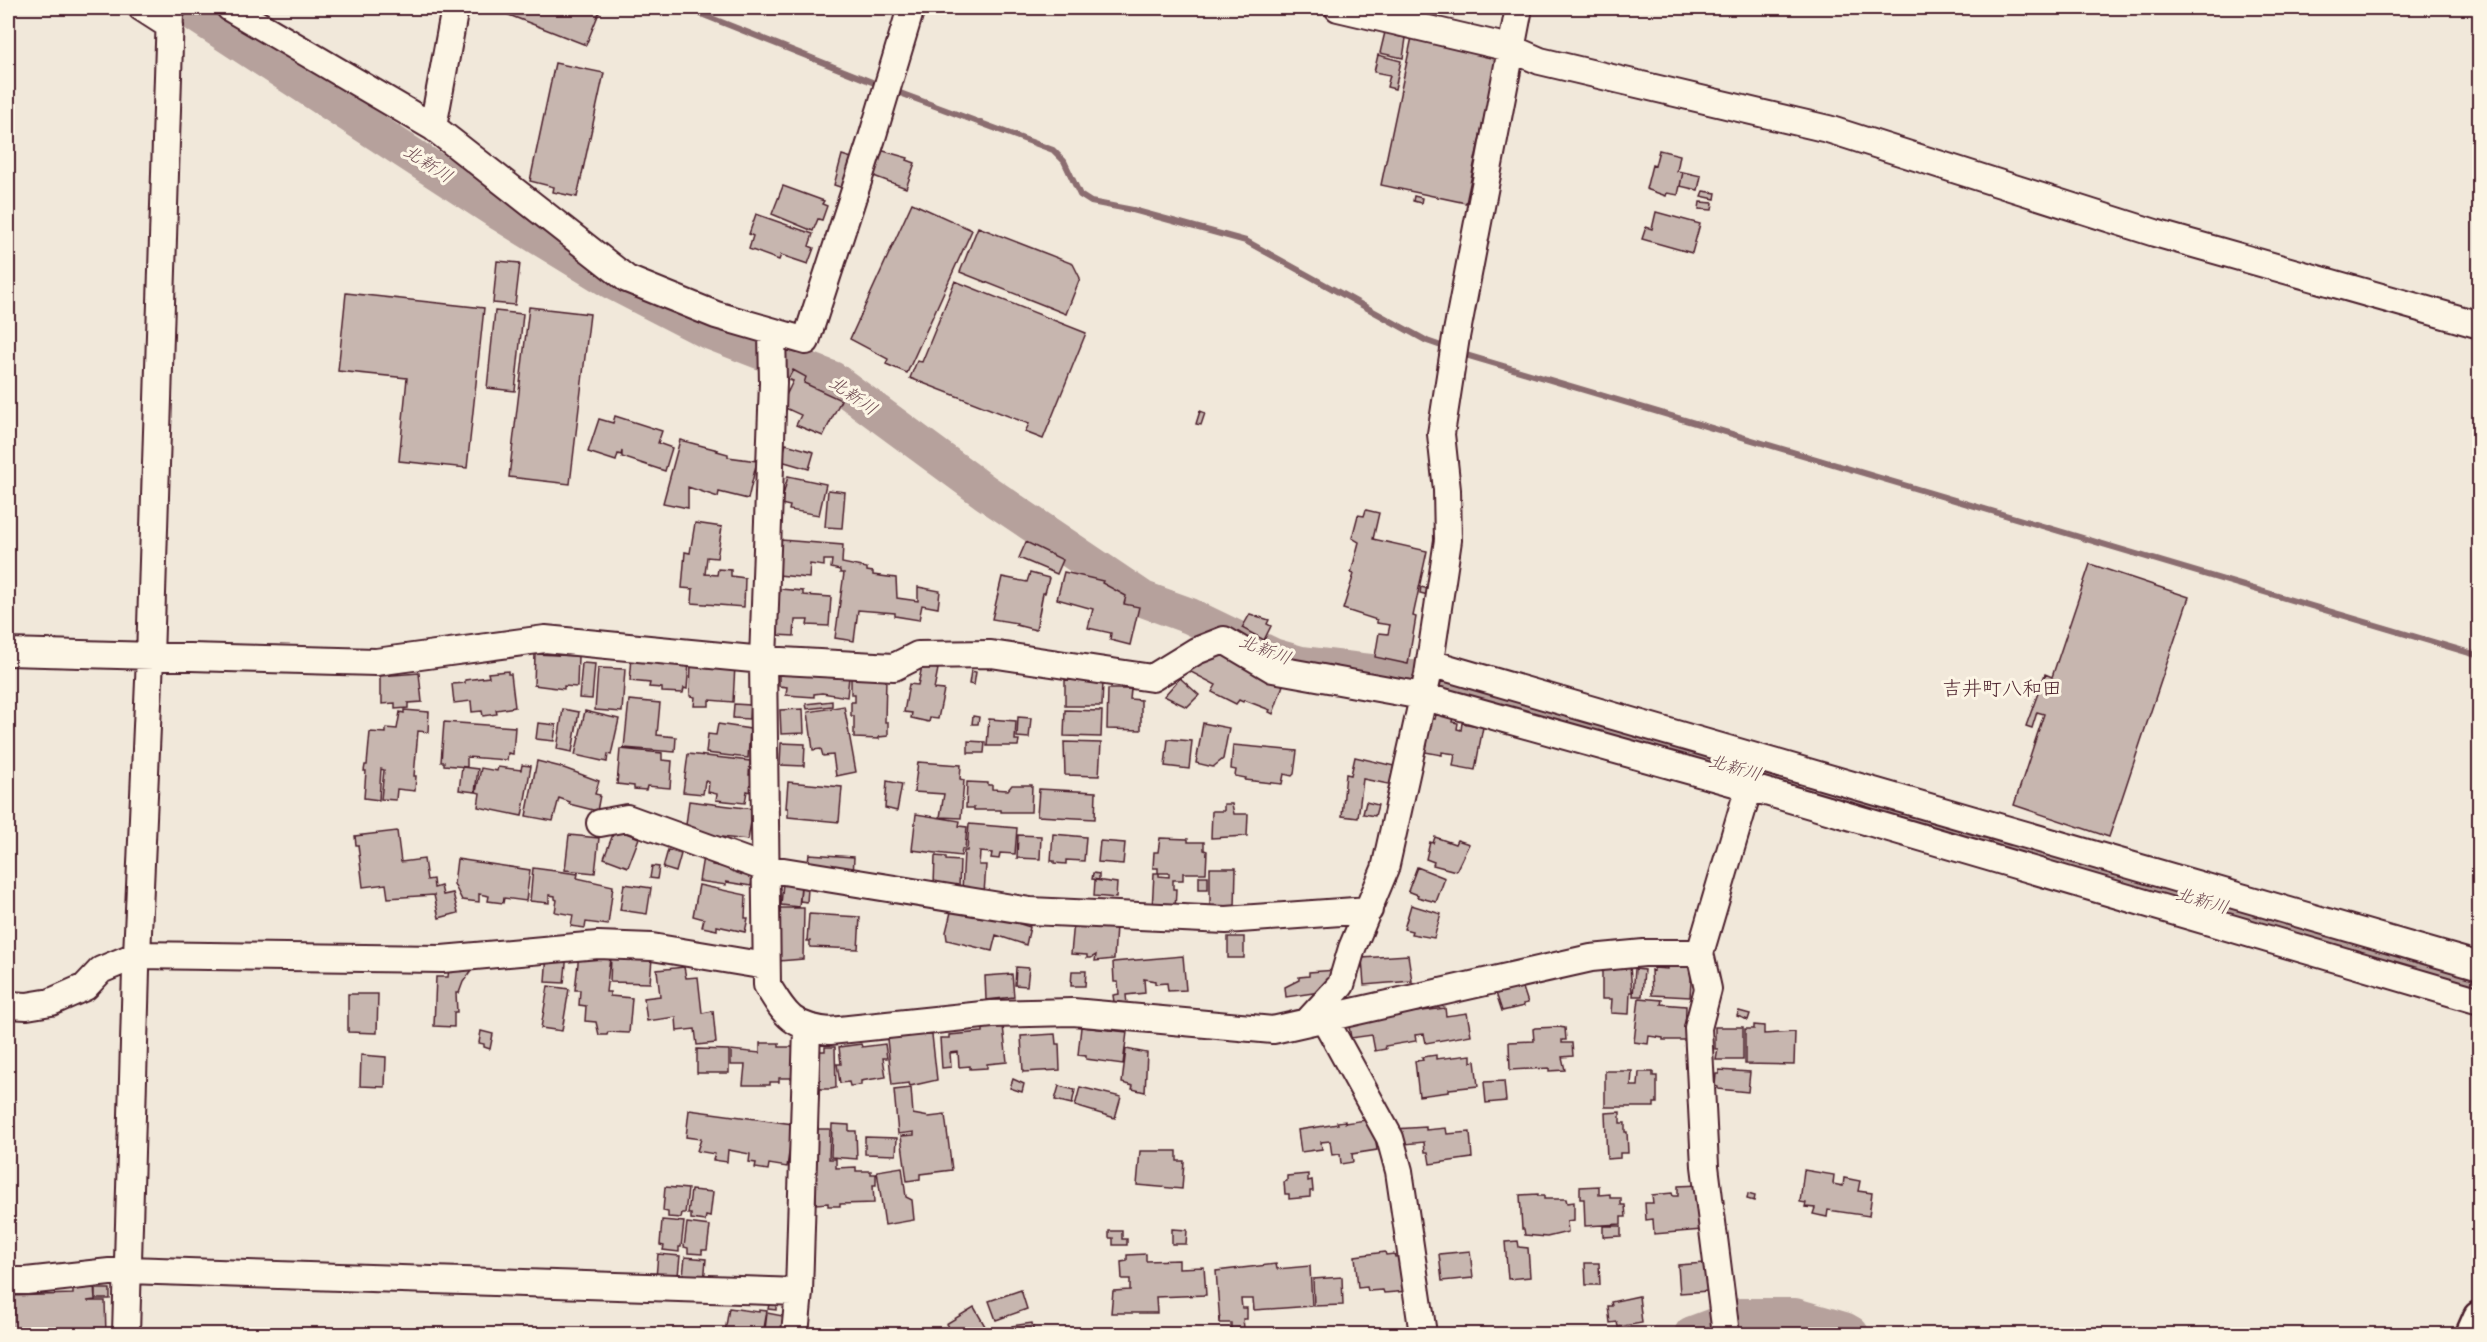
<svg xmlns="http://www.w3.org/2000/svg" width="2487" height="1342" font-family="Pangolin,'Klee One',sans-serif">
  <rect width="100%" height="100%" fill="#f1e8da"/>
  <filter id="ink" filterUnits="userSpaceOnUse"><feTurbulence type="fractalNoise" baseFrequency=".0167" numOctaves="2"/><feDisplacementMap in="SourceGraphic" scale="12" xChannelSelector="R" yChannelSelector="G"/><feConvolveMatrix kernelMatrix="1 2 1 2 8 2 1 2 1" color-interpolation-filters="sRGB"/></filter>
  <g filter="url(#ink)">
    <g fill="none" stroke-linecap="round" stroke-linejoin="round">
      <path stroke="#8b6d6f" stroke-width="6" d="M686,8L882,86
        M892,90L1053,150L1064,161L1080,195L1091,202L1133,210L1246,241L1427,341L1447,348
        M1459,353L2480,656"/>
      <path stroke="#b6a19c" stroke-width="36" d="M186,8L500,213L611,281L708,331L832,379L985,492L1143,599L1190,616L1273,656L1301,664L1405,676L1524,708L2480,981
        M1692,1334L1740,1316H1795L1844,1330L1851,1334"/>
    </g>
    <path fill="#c7b6af" stroke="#4a1f2b" stroke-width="1.5" d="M491,8H601L586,45Z
      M1386,28L1396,30L1395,36L1406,38L1403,58L1380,53Z
      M1412,37L1497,55L1466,203L1381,185Z
      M1378,55L1401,61L1395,89L1387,87L1390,75L1374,72Z
      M555,63L604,73L577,197L553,192L554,187L530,181Z
      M880,150L908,158L907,160L915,163L906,188L871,175Z
      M1659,150L1680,155L1677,171L1683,172L1678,195L1667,193L1666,196L1646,189L1652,165L1655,166Z
      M842,155L855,159L846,189L834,185Z
      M1683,172L1701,176L1698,190L1680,186Z
      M783,186L824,201L822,204L827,206L822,220L818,219L813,231L772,214Z
      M1703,191L1716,193L1715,199L1701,196Z
      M1414,196L1422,198L1421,203L1413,201Z
      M1700,202L1713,203L1712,210L1699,209Z
      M912,203L972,230L907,373L886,364L888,359L850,339Z
      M1656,212L1700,224L1692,253L1642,239L1646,227L1652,229Z
      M756,214L813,234L809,246L814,248L808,264L781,255L779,260L749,249L753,236L749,234Z
      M978,227L1073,264L1080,278L1066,314L960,272Z
      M497,261L520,263L515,305L493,303Z
      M955,281L1086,333L1043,439L1025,432L1029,424L910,378L917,361L922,362Z
      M346,293L484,308L467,468L399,461L407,378L338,371Z
      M529,307L590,314L570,484L509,477Z
      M495,311L523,314L515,391L487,388Z
      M793,370L806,377L804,383L841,400L823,436L796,425L801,415L783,407L785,403L783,402L793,381L788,379Z
      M1200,411L1205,413L1201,425L1196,424Z
      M615,416L662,431L658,443L672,448L665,471L622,457V451L621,455L618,454L616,461L588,452L599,419L613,423Z
      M680,440L718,450L717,451L728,454V457L757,461L748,499L719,492L718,497L688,487V508L663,503Z
      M786,444L814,452L809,469L781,461Z
      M788,476L826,484L819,515L789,510L790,506L781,504Z
      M828,490L845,492L842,528L825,527Z
      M1366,510L1379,513L1373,539L1427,551L1413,616L1416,617L1408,664L1375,657L1379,633L1388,634L1390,625L1377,623V620L1343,609L1354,574L1351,573L1359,542L1352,538L1358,515L1364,516Z
      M695,523L722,527L717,558L707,557L705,574L717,575L718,569L731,570V576L745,578L744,607L692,603L693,589L682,588L685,552L690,553Z
      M781,540L843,545L842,563L867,568V571L873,572V575L896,578L897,598L918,601V587L940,591L938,608L922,605L919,620L895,616V613L858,610L854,641L835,638L844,573H840V570L831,568L832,560H824V566L810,564L809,578L778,575Z
      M1026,542L1063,560L1057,574L1019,558Z
      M2090,564L2189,597L2109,837L2014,805L2044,714L2037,712L2032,728L2026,726L2045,674L2052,677Z
      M1064,572L1103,581L1102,583L1126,596L1124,604L1139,607L1130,645L1110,640L1111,633L1088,628L1093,609L1057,599Z
      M1030,573L1049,578L1045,593H1043L1036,630L1016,625L1017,623L992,619L1002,577L1027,582Z
      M1421,587L1429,589L1428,595L1420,593Z
      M780,589L803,591V595L831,597L829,626L807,625L808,620H795L794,636L775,635Z
      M1250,614L1269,620L1267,624L1271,626L1264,640L1242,628Z
      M1216,649L1272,681L1283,685L1273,714L1269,712L1270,710L1244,700L1243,702L1239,700L1236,704L1212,692L1216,685L1189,671L1195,660Z
      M535,654L578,656L577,687L564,686V689L534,685Z
      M632,657L689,662L687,689L684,688L683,693L662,692V688L649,687L650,683L630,681Z
      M691,661L735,665L733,702L709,700V706H694L695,697L690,696Z
      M582,663L595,664L592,699L579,698Z
      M922,666L938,669L934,689L944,690L938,719L930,718L929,722L911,718L912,713L904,712L909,684L918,685Z
      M598,668L625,669L622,712L595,710Z
      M508,671V674H511L515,707L496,710L497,714L483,716L482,711L472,712L471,701L454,703L452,684L465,683V680L489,677L488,673Z
      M971,671L976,672L974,685L969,684Z
      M419,673L422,702L408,703V708L395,709V703L382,704V696H380V676Z
      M779,673L849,677L847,697L822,693L814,694V697L786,695L787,687L779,686Z
      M851,677H886L885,722H888V736L879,737V739L854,738V716H851V702H855V694H851Z
      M1180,678L1199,695L1187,707L1164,696Z
      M1065,680L1103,681L1102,706H1065Z
      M1108,689H1131L1130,699L1141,700V730L1107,729Z
      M629,700L660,703L657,735L676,737L675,752L624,748Z
      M832,701V706L807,709L806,704Z
      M734,704L750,705L749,719L733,718Z
      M844,706L856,772L836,776L833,755L823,756L821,749L813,750L808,712Z
      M563,709L579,712L572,752L557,749Z
      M803,709L804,733L781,734L780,710Z
      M404,710L429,712L428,732L418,731L414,776H416L415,791L397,789L396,800L381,799L384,770L381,769L379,800L364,798L366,771H364L365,765H367L370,732L386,733V728L397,729L400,712L404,713Z
      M1065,710L1102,711L1101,737L1064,736Z
      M585,711L619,719L611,755L608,754L607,762L575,755Z
      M1436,714L1453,717L1452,722L1458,723L1457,729L1461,730L1462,723L1483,727L1475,770L1453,766L1455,754L1442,752V755L1425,752L1431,718L1435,719Z
      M973,716L979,717L978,724H972Z
      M1018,717L1031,718L1029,738L1017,737Z
      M989,719L1016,721L1015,740H1019L1018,746H987Z
      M444,722L515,727L513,754L508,753L507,760L467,757V767L444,765V762H441Z
      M538,723L556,725L554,741L536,739Z
      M1203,723L1229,728L1223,759L1213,767L1196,763Z
      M718,724L750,729L748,758L706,753L708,734L716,735Z
      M1168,739L1192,741L1189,769L1165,766Z
      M968,741L985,742L984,753H968Z
      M1064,742L1101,743L1099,776L1065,775Z
      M781,743L805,744L804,766L780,765Z
      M1233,745L1297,751L1294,774L1292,776L1284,774L1282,784L1245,780L1246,778L1235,776L1236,770L1231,769Z
      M620,749L662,753V760L672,761L670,788L647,786L646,790L634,789V786L617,784Z
      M688,754L750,761L749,775H753L751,792L747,791L745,803L716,800L717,794L708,792L709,782L705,781L703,794L683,792Z
      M1355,757L1403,768L1398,786L1363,779L1358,818L1342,816L1346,774L1351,775Z
      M537,761L561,767L599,781L595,794L600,795L597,811L569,804L570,802L559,798L553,821L526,816Z
      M918,762L961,765L960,779L964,780L961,818L940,817L944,794L914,792Z
      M522,765L531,766L522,816L478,807L480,793L476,792L481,768L497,771L498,767L521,770Z
      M462,767L478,769L475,792L459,790Z
      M887,781L902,784L897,811L885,808Z
      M788,782L842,787L839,822L788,817V808H786Z
      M967,782L988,783V785H992V789L1008,790L1012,785H1032L1031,812H1001V810H974V808H966Z
      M1039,789L1096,792L1095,819L1037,816Z
      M689,801L753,809L748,840L685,833Z
      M1366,802L1378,805L1375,816L1363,814Z
      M1224,804H1232L1234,814H1248L1247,836L1211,838L1212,811H1224Z
      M916,814L960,821L959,826L967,827L965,849H962L961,856L912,850Z
      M969,824L1017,828L1015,854L1000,853L999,859L991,858L992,853L980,852L979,865H986L984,893L962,891L964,851H967Z
      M615,829L639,838L628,867L604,858Z
      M397,831L401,862L424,859L427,880L433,879L434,888L441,886L443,895L453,893L458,913L439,918L434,895L388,898L386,884L363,887L358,845H356L355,836Z
      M1053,834L1086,837L1084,861L1066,860V864L1054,863V861H1051Z
      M569,835L599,838L595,873L565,870Z
      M1018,835L1041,836L1040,859L1017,858Z
      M1435,837L1455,844L1457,840L1469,844L1456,871L1433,865L1434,862L1426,859L1430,842L1433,843Z
      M1160,838L1188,839V842H1204V850L1207,851L1206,873H1183V880H1173V889H1176L1175,911L1152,910L1154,873H1159V876L1169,877V873H1158V868H1153L1154,852H1158Z
      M1100,841L1125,843L1123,864L1098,862Z
      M668,850L681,854L676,872L663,868Z
      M809,854L854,857L853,877L807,872Z
      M935,856L946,857V860L960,861L959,887L934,885Z
      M703,857L713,859L712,865L750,872L753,874L751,886L726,882V885L699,881Z
      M457,859L530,870L526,901L504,898L503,903L488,901L489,896L479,894V902L462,900L454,884Z
      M652,866L659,867L657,879L650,878Z
      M1417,867L1445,878L1436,902L1417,897L1418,895L1408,891Z
      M533,868L578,874L577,878L613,886L608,925L586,922L585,928L571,926L573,915L555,912L557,900L555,899V896L549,895V903L530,901Z
      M1210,868H1236L1235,908H1210Z
      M1093,873L1099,874V880L1092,879Z
      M1199,876H1208V889H1199Z
      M1095,880L1117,883L1116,898L1094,896Z
      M783,883L801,885L799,907L781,905Z
      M624,884L651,888L647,914L620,910Z
      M699,885L746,895L745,918H748L745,932L717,926V930L702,927L704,919L693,916Z
      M801,888L808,889L807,902L800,901Z
      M953,904L1030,927L1026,945L996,935L992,951L947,940L946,932Z
      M1411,905L1441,914L1434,938L1411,934L1412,931L1404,929Z
      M780,908H804L803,959L779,961Z
      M809,914L860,917L858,949L810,947V941H807Z
      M1074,922L1116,925L1114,959L1095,961L1096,955L1091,958H1087V955L1071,954Z
      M1228,937H1244V958H1228Z
      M547,953L567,954L564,983L545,982Z
      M579,954L610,958L606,992H610V996L632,998L629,1033L608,1032L607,1035H599L596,1022L585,1021L586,1006L579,1005L580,990H575Z
      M1408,955L1412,981L1364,985L1362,958Z
      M611,956L652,958L650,983L610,982Z
      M1183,956L1186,990L1168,991L1167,983L1155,984V981L1144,979L1145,993L1126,995L1127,1004L1114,1002L1113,995L1119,994L1118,982H1114L1113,962Z
      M1667,965L1692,966L1690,997L1652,995L1651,970L1654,971V968L1667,969Z
      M1608,966H1630L1632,992H1630L1629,1014L1611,1013L1612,999H1602V969H1608Z
      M684,967L686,978L698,977L702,1013L713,1011L716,1043L697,1045L695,1029L677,1031L676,1017L647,1021L644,998L660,996L657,970Z
      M1016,967L1029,968L1027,986L1015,985Z
      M449,968L472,970L463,982L459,993H456L457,1012H454V1027L434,1026L436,977H448Z
      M1635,969L1644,970L1642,996H1633Z
      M1336,970L1327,991L1286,997L1285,987L1299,980V977L1309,976V972Z
      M1072,971H1086L1085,986H1071Z
      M1012,974L1014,997L986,1000L985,976Z
      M1522,985L1528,1003L1523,1004L1524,1006L1502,1011L1496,993Z
      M548,986L569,989L562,1031L541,1028Z
      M348,994H378L377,1033L348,1032Z
      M1639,998L1662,1000L1661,1004L1686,1006L1685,1040H1663V1038L1649,1036L1648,1044L1634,1042Z
      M1445,1008L1446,1016L1467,1013L1471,1035L1426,1043L1424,1034L1415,1035L1416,1041L1385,1046L1386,1049L1375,1051L1372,1035L1351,1038L1348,1021Z
      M1739,1011L1750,1014L1748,1020L1737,1016Z
      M1754,1025L1764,1026V1034L1795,1032L1794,1065L1745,1064V1029H1754Z
      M1003,1026L1007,1062L987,1064V1068L970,1069V1066L959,1067L958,1052L950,1053L951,1067L942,1068L940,1038H949V1035L983,1032V1028Z
      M1081,1027L1127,1032L1123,1064L1086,1059V1056L1078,1055Z
      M1559,1027L1565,1028L1566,1040H1562V1043H1572L1573,1056L1562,1057L1565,1070L1549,1071V1068L1510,1070L1509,1042L1534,1041L1533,1029L1535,1028Z
      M1715,1027H1743V1060H1716L1718,1049H1715Z
      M481,1031L493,1034L490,1049L484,1047V1044L479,1043Z
      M1055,1034L1056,1044H1059L1060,1070L1023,1072L1021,1036Z
      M916,1035H932L937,1080L910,1086L909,1083L892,1085L887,1039Z
      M760,1043H779V1047H794V1078H779V1082H770V1085H743L745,1065H731V1050L760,1053Z
      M861,1044L862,1047L885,1044L887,1058H883L886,1077L861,1081V1085L850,1086L849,1082L840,1083L837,1064H841L839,1047Z
      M825,1047H835L836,1088L831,1089H820V1051H825Z
      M697,1049L729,1050V1073H697Z
      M1126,1049L1147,1053L1145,1092L1132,1089L1133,1086L1122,1083Z
      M361,1055L386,1057L385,1087L360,1086Z
      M1436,1055V1059L1471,1055V1062L1475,1061L1478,1086L1449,1089V1092L1419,1096L1415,1061L1423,1060L1422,1057Z
      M1719,1070L1750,1072L1748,1092L1718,1089V1087L1715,1086L1716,1074H1719Z
      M1605,1071H1632L1631,1086H1638L1639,1072H1653V1076H1657V1103H1654V1107H1605Z
      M1013,1079L1024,1084L1022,1092L1010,1088Z
      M1504,1081L1506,1101L1486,1103L1484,1082Z
      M1059,1086L1075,1090L1072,1104L1055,1100Z
      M1080,1087L1121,1097L1115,1118L1075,1106Z
      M911,1088L913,1114L929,1117L945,1115L952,1170L920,1174V1179L907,1181L901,1136L914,1135V1132L898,1134L894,1090Z
      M689,1110L793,1124L787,1167L769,1164L768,1170L755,1168L756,1163L749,1162L750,1154L728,1150L727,1162L713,1160L715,1154L697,1151L701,1139L686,1137Z
      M1620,1112V1123H1625V1132H1627L1628,1153H1620V1158L1607,1159L1605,1113Z
      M1373,1119L1377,1150L1352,1154L1353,1162L1341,1164L1340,1154L1332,1155L1330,1141L1321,1142L1322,1149L1301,1152L1298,1130L1338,1124L1337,1122L1345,1121V1123Z
      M832,1124L849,1125V1131H856L857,1159L831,1157Z
      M1426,1127V1130L1446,1128L1447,1134L1470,1132L1472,1158L1430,1164L1428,1152H1425L1424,1142L1395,1145L1394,1129Z
      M816,1129H830L829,1159H836V1168L856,1167V1171H871V1174H876V1185H873L874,1203L840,1204V1206H828V1203L816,1204Z
      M865,1137L897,1138L896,1155L865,1154Z
      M1140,1151H1177V1161H1184L1182,1189L1137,1185Z
      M902,1167L906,1197L912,1200L914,1220L885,1225L877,1171Z
      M1804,1170L1834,1175L1833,1184L1843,1186L1844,1178L1860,1181L1858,1191L1872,1193L1869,1216L1828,1210L1827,1217L1813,1214L1815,1208L1805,1207L1806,1203L1800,1202Z
      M1308,1174V1181L1312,1180L1313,1191H1310V1197L1289,1199V1194H1285L1284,1182L1287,1181V1176Z
      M1700,1185L1702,1230L1654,1234L1653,1219L1646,1220L1645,1203H1653L1652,1195L1672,1193L1673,1196H1678V1186Z
      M1599,1186V1195L1610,1194V1198H1621V1205H1625L1626,1217H1621V1224L1585,1226L1584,1199H1580V1187Z
      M665,1187L688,1189L685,1213H682L681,1218L668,1217V1212L663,1211Z
      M691,1190L713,1192L710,1217L706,1216L705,1221L691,1219V1214H688Z
      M1538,1194V1196H1544V1199H1566L1567,1203L1574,1202V1220L1567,1221L1568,1232L1547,1237L1525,1235L1524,1229H1522L1520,1195Z
      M1748,1194L1755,1196L1754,1201L1747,1199Z
      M662,1220L684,1222L681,1247H679V1252L663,1250L664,1246L660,1245Z
      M687,1223L710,1226L707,1250H702V1254L688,1253V1248L684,1247Z
      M1603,1226H1621V1236L1603,1237Z
      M1172,1229L1187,1230L1186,1244H1172Z
      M1109,1231H1122V1239H1127V1245H1113V1238H1109Z
      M1518,1241L1519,1247L1528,1248L1530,1277L1508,1279L1505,1242Z
      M1470,1251L1473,1278L1442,1281L1439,1254Z
      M1385,1252L1386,1255L1394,1254L1395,1257L1404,1256L1408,1291L1384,1293L1383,1290L1368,1291L1367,1287L1358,1288L1355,1256Z
      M658,1254L680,1256L677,1285L656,1278Z
      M1146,1254V1261L1179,1260V1268L1204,1267L1206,1295L1156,1297L1157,1313H1111L1113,1291L1130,1290V1279H1122L1121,1262L1127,1261V1255Z
      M685,1257L706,1259L704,1283L682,1285Z
      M1585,1263H1599L1600,1285H1586Z
      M1705,1263L1708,1291L1680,1293L1678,1265Z
      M1276,1264L1277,1269L1310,1266L1312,1306L1254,1310L1253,1299H1241L1242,1308H1247V1319H1243L1244,1328L1231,1329V1323H1220L1216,1271Z
      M1342,1277L1343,1305L1314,1306L1313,1279Z
      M94,1285L95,1300L87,1301H105L106,1334H8V1296L73,1294V1287Z
      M95,1289H110V1299H95Z
      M1021,1290L1027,1309L996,1320L989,1301Z
      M1639,1296L1642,1323L1618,1327L1617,1322L1610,1323L1608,1306H1612L1611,1302Z
      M769,1304L776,1305V1310L768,1309Z
      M974,1307L985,1326L972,1334H953L946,1324Z
      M729,1308L759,1312V1310L767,1311L763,1334L725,1332Z
      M767,1313L783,1316L781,1332L765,1330Z
      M1032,1323L1034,1334H1013L1012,1326Z"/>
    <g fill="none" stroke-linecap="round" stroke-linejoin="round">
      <g stroke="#4a1f2b" stroke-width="30">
        <path id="minor" d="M142,8L170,26
          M230,8L433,127L627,279L716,315L806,341L872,138L911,8
          M1338,8L1510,48L1540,61L1828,129L2155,233L2480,325
          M433,127L455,8
          M772,332L773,383L763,660L767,985C786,1016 792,1027 830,1031L992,1014L1073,1012L1273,1030L1591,958L1644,953H1700
          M8,652L376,662L545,639L763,660L894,667L918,655L991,654L1152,678L1196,651L1224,640L1273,669L1422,696L1749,787L2480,1001
          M1430,663L2480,966
          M600,823L627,818L765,868L1030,911L1226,920L1369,910
          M137,955L150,658L170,12L173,8
          M8,1005L27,1006L51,1002L85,987L101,970L137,955L442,959L598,945L652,947L766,966
          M1324,1018L1390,1138L1399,1171L1423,1334
          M1308,1021L1341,985L1352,948L1385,869L1428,675L1448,540L1447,490L1441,434L1456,337L1519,8
          M8,1281H26L128,1270L799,1292
          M126,1334L136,970L134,958
          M795,1334L799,1292L807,1029
          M1726,1334L1705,1166L1698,1028L1708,989L1700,953L1749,787"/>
      </g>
      <g stroke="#4a1f2b" stroke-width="38">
        <path id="major" d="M2473,1334L2480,1318"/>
      </g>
      <use href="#minor" stroke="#fcf5e5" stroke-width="26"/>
      <use href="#major" stroke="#fcf5e5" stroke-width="33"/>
    </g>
  </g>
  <g text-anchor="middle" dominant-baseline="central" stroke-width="6" stroke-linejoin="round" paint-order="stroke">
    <g font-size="18" font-style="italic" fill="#704c53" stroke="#fcf5e5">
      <text transform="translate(428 164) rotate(33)">北新川</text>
      <text transform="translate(853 396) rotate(35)">北新川</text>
      <text transform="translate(1265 650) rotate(21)">北新川</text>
      <text transform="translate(1735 768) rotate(16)">北新川</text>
      <text transform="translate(2202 901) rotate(16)">北新川</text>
    </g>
    <g font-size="20" fill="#4a1f2b" stroke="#fcf5e5">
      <text x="2002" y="688">吉井町八和田</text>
    </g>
  </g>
  <rect width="2487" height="1342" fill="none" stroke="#fcf5e5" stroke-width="30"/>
  <rect x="15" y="15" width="2457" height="1312" fill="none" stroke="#4a1f2b" stroke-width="2" filter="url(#ink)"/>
</svg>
